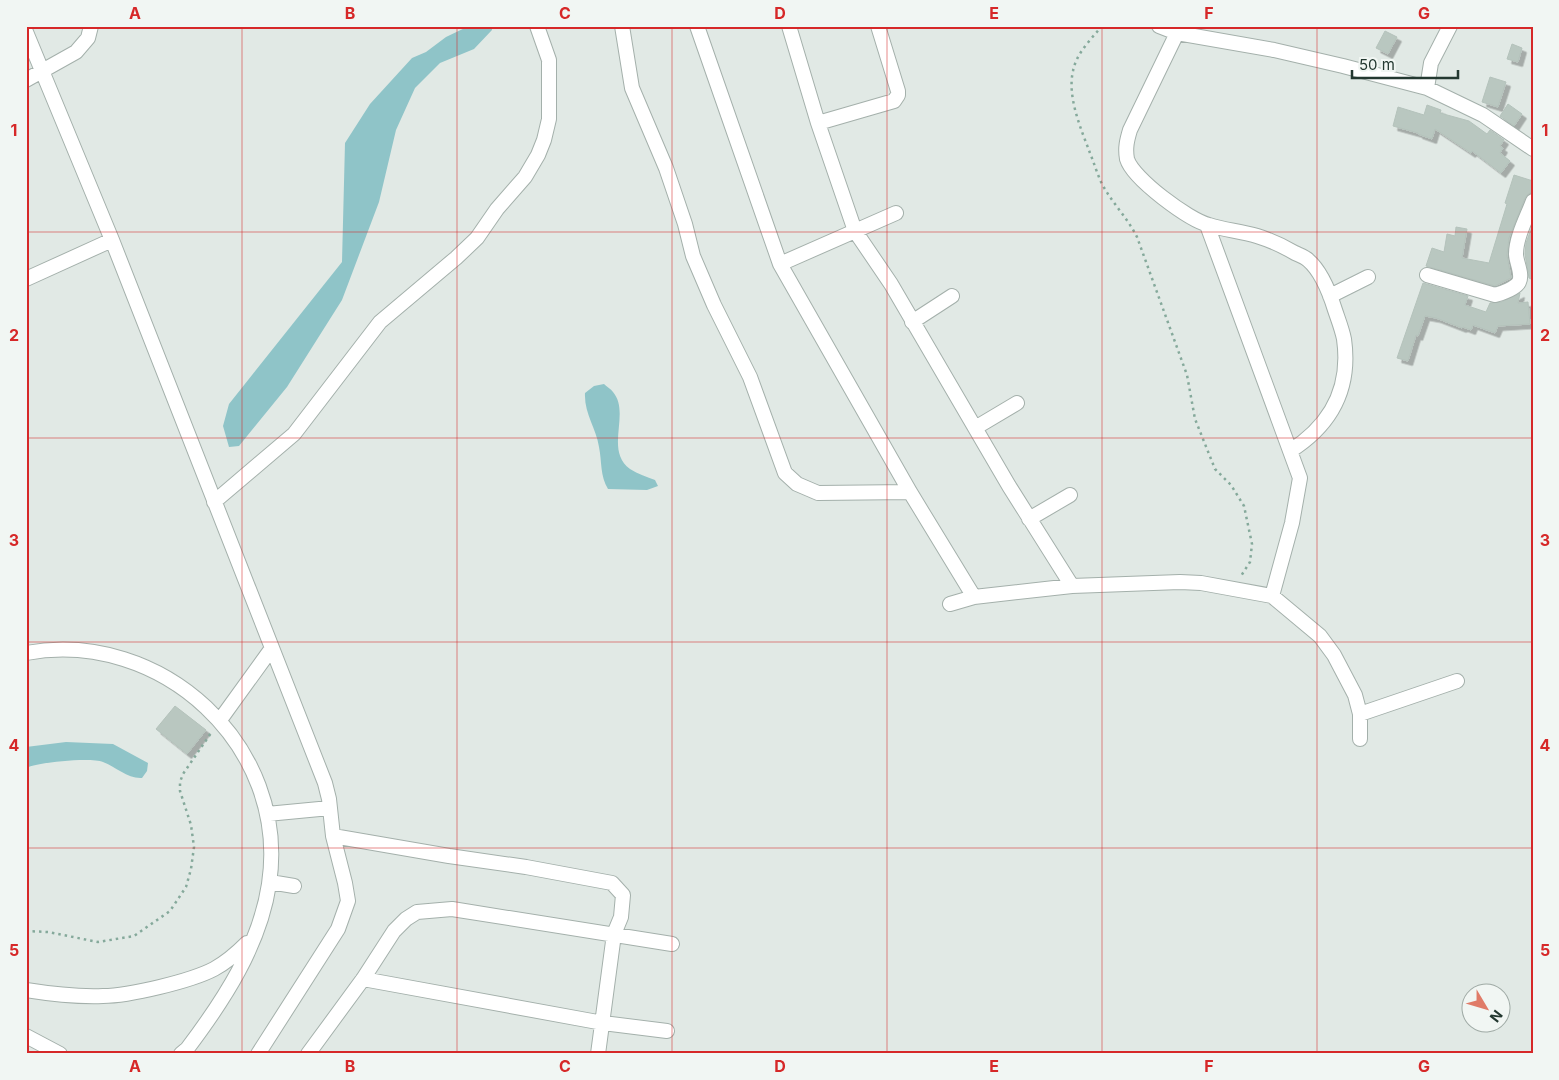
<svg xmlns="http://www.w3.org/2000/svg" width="1559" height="1080" font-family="Inter,sans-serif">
  <defs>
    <filter id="shadow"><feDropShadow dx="4.5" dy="4.5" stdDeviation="0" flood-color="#0004"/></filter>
  </defs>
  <rect width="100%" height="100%" fill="#e1e9e5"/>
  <path fill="#8fc4c8" d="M469,26H492V30L474,49L440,63L415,88L396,130L379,202L342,300L287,387L239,446L229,447L223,426L229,404L342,262L345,143L370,104L412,58L426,52L446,37Z
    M604,384C606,386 611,389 613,392C631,413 604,450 630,469C638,474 647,477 655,480L658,486L647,490L608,489C600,476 602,462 599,447C596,427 584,414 585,393L594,386Z
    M66,742L113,744L148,763L147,771L142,778C128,779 116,767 103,762C91,757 38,762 26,768V747Z"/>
  <path fill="#b9c7c0" stroke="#b4c2bb" filter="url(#shadow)" d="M1385,31L1397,37L1388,54L1376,48Z
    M1512,44L1522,48L1518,62L1507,59Z
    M1490,77L1506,82L1498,107L1482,102Z
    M1508,104L1522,114L1514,126L1500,116Z
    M1427,105L1441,110L1440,113L1469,121L1487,134L1490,130L1504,140L1500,146L1503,148L1500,153L1510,161L1501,173L1472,151L1471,153L1435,129L1432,139L1418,134V133L1393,126L1398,107L1424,115Z
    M1514,175L1533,181V192L1528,194L1525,198L1509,238L1507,255L1511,278L1495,286L1426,266L1432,248L1444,252L1447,234L1455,236L1456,227L1467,229L1462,258L1489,263L1507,204L1505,203Z
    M1533,224V280L1529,278L1525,254L1526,243Z
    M1423,283L1468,296L1465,305L1486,312L1490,303L1501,302L1520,293L1518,303L1528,302L1530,324L1498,326L1495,333L1473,325L1471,330L1463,327L1462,328L1436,318L1425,316L1418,336L1416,335L1408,361L1397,358Z
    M175,706L206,730L187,754L156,729Z"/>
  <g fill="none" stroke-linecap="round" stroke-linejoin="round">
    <g stroke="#a4b0ab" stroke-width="16">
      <path id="minor" d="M622,26L632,88L666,168L685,224L693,256L714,305L750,377L785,473L797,484L818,493L910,492
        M697,26L780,264L910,492L974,597
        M789,26L818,123L855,231L891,284L1009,486L1072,586
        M1159,26L1177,33L1274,50L1343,66L1427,88L1483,115L1533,149
        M1182,26L1177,33L1130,130C1127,140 1125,148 1127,159C1133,179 1189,220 1209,225C1224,230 1241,231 1257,236C1270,240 1283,246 1295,253C1299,255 1305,257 1308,260C1321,271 1330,294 1335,310C1338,319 1342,329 1344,339C1351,388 1331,425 1290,451
        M26,32L112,240L325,783L329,799L333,836L345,883L348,901L338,929L258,1054
        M26,80L76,52L88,38L91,26
        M1427,88L1431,63L1450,26
        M818,123L894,101L898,95V91L878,26
        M1207,225L1300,478L1292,523L1272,596
        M780,264L896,213
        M1427,275L1495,295C1502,293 1516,288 1519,282C1523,274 1516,262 1516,254C1516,237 1527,217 1533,201
        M26,279L112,240
        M1330,296L1368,277
        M912,322L952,296
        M975,428L1017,403
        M214,502L294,434L380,322L456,258L477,238L497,209L525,177L538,155L544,140L549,119V60L537,26
        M1029,519L1070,495
        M950,604L974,597L1072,586L1180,582L1201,583L1272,596L1320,636L1334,655L1355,695L1360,714V739
        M26,653C161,628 290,746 269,884C260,945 224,1000 187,1049L181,1054
        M1360,714L1457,681
        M220,720L272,648
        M267,814L330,808
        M333,836L449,856L526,867L612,883L623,895L621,917L614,934L598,1054
        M270,882L294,886
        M363,979L603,1023L667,1031
        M26,990C51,994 77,997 103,996C129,996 191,981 214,969C227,962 237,953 247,943
        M26,1036L60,1054
        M308,1054L363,979L394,931L406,919L417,912L452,909L672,944"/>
    </g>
    <path stroke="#85a99b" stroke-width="2.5" stroke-dasharray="2.5 4" stroke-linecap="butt" d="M1102,26C1091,39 1076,54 1073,71C1067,97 1081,129 1090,153C1094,163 1097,173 1101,182C1111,202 1127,217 1137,237L1187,375L1195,419L1215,469L1231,485L1244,506L1252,544L1250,562L1241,576
      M26,931L48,932L98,942L134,936L170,911L186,887L191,869L194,847L191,825L180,791V782L183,774L211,733"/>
    <use href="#minor" stroke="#fff" stroke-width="14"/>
  </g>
  <path fill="none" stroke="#d62828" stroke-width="1" stroke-opacity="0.55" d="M242,26V1054M457,26V1054M672,26V1054M887,26V1054M1102,26V1054M1317,26V1054M26,232H1533M26,438H1533M26,642H1533M26,848H1533"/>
  <rect width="1559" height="1080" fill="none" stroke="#f1f6f3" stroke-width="55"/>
  <g transform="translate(1486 1008) rotate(128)"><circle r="24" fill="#f1f6f3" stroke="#9faaa5"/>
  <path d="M0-4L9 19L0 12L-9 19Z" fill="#e07b68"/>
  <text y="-8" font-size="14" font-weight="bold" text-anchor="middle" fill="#233830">N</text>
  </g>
  <path d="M1352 70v8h106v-8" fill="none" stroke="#233830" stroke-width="2.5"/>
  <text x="1359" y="70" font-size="15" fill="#233830" stroke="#f1f6f3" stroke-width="4" paint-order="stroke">50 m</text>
  <rect x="28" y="28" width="1504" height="1024" fill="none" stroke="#d62828" stroke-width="2"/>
  <g font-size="16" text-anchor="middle" font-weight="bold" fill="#d62828">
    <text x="135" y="19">A</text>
    <text x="350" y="19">B</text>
    <text x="565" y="19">C</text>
    <text x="780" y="19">D</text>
    <text x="994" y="19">E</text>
    <text x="1209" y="19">F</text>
    <text x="1424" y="19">G</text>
    <text x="14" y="136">1</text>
    <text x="1545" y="136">1</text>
    <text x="14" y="341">2</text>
    <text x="1545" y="341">2</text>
    <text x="14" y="546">3</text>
    <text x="1545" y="546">3</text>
    <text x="14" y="751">4</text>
    <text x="1545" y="751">4</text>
    <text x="14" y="956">5</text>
    <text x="1545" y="956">5</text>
    <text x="135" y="1072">A</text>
    <text x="350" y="1072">B</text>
    <text x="565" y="1072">C</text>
    <text x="780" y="1072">D</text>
    <text x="994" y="1072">E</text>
    <text x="1209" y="1072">F</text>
    <text x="1424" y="1072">G</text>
  </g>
</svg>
